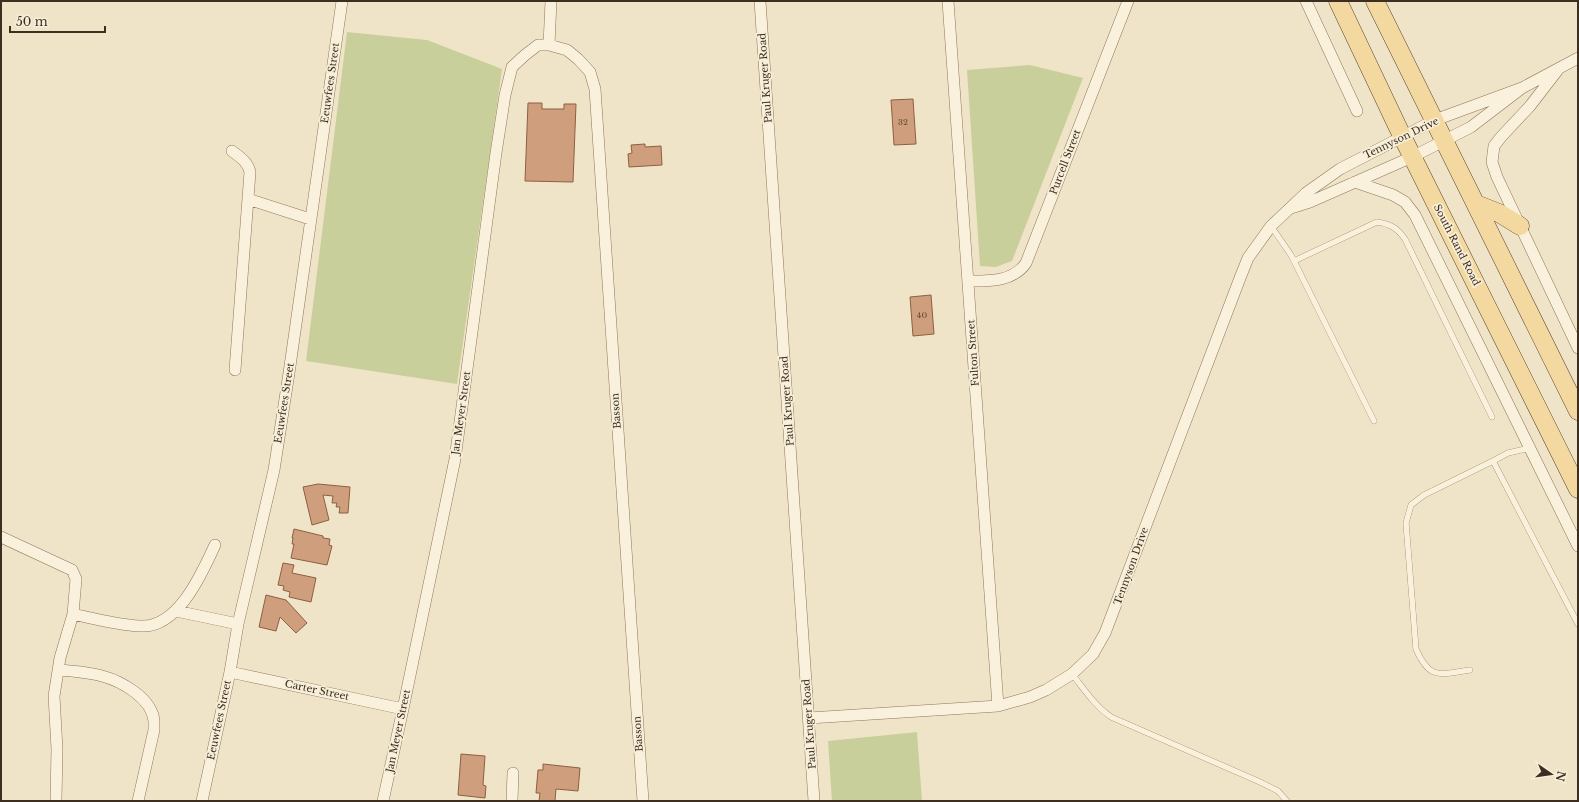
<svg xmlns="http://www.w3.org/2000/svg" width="1579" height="802" font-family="'Libre Baskerville',serif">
  <rect width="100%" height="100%" fill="#f0e4c8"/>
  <path fill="#c9cf9b" d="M347,32L427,40L502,69L457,384L306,361Z
    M1030,65L1083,78L1012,261L996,267L980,266L967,70Z
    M917,732L922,801H832L828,741Z"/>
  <path fill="#cf9f7d" stroke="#8d5f41" d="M913,99L916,144L894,145L891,100Z
    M528,103H542V109H564V104H576L573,182L525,181Z
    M645,144V147L661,146L662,165L629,167L628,154L632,153L631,145Z
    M931,295L934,334L913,336L910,297Z
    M318,484L350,487L348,513H339L340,507H336L337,503H332L333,496L323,495L329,520L312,525L303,487Z
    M294,529L323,536V538L330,539L329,545L332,546L327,565L291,558L294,544H292L293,538H292Z
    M283,563L294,565L292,573L316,578L311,602L289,597L290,592L283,590L284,586L278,585Z
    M266,595L286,600L307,623L296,633L280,617L276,631L259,627Z
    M461,754L485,756L483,785L486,786L485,798L458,795Z
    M543,764L580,768L578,791L556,789L555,801H539L540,793H536L538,770H543Z"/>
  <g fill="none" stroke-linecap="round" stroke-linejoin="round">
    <g stroke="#8d765c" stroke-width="6">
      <path id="service" d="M1271,226L1291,255L1374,421
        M1294,261L1377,222C1391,224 1397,228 1405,239L1492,417
        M1530,448L1508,453L1493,461L1578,624
        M1470,670C1440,674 1430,681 1416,649L1406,523L1411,505L1424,495L1493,461
        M1072,674C1084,689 1095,706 1111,717L1260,782L1278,791L1287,801"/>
    </g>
    <g stroke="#8d765c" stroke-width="12">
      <path id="minor" d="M760,1L814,801
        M948,1L998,706
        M1306,1L1357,111
        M549,45L551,1
        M1557,71L1530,106L1501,137L1494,146L1492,162L1497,177L1578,348
        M232,151C240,157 248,162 250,172L235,370
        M1355,182L1393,195L1405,202L1415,215L1578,546
        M248,199L310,219
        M1291,208L1310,202L1412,157L1471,127L1522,88L1578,58
        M968,281C989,281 1013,282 1026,263L1128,1
        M1,537L72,570L76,579L73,614L60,658L54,696L57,749L56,801
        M176,611L238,624
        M73,614C95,619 118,625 140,626C178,629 202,573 215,545
        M58,670C73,671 88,672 102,676C121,681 152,698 154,721C154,724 154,727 154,730L138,801
        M230,672L403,709
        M809,718L998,706L1030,697L1046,690L1072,674L1093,654L1105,633L1240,278L1248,258L1271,226L1306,193L1340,169L1435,120L1522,88
        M202,801L230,672L238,624L274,470L289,373L342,1
        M383,801L403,709L455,459L496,153L505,95L512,67L525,55L538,45H549L567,50L578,59L590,72L595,89L643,801
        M512,801L513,773"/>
    </g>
    <g stroke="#5b4430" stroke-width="19">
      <path id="primary" d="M1338,1L1402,136L1578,489
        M1375,1L1578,411
        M1476,204L1499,213L1520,226"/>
    </g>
    <use href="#service" stroke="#faf1dc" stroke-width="5.5"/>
    <use href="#minor" stroke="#faf1dc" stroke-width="11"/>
    <use href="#primary" stroke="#f3d9a0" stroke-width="18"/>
  </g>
  <g text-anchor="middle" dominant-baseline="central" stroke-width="3.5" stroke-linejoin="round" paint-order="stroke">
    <g font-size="8" fill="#624a37">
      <text x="903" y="122">32</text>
      <text x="922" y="315">40</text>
    </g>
    <g font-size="10" fill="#3d2e20" stroke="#f7eed8">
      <text transform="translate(765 78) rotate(-94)">Paul Kruger Road</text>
      <text transform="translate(330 83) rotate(-82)">Eeuwfees Street</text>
      <text transform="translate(1401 138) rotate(-26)">Tennyson Drive</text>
      <text transform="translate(1065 162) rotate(-69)">Purcell Street</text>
      <text transform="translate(1457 245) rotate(63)">South Rand Road</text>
      <text transform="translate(973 353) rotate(-94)">Fulton Street</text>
      <text transform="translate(787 401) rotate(-94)">Paul Kruger Road</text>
      <text transform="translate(284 403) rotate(-81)">Eeuwfees Street</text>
      <text transform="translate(616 411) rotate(-94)">Basson</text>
      <text transform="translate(461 413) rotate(-82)">Jan Meyer Street</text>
      <text transform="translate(1131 566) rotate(-70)">Tennyson Drive</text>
      <text transform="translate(317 690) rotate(12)">Carter Street</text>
      <text transform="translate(219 720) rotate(-78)">Eeuwfees Street</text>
      <text transform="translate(809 724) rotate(-94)">Paul Kruger Road</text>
      <text transform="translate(398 731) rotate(-78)">Jan Meyer Street</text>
      <text transform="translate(638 734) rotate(-94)">Basson</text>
    </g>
  </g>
  <rect width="1579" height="802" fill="none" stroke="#3d2e20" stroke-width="4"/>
  <g transform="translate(1551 774) rotate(103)" stroke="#f7eed8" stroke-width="3" paint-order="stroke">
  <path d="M0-3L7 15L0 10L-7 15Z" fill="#3d2e20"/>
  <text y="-6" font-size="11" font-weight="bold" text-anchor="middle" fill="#3d2e20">N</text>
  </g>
  <path d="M10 26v6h95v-6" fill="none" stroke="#3d2e20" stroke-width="2"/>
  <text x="16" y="26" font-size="12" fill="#3d2e20" stroke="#f7eed8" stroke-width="3" paint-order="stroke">50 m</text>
</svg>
